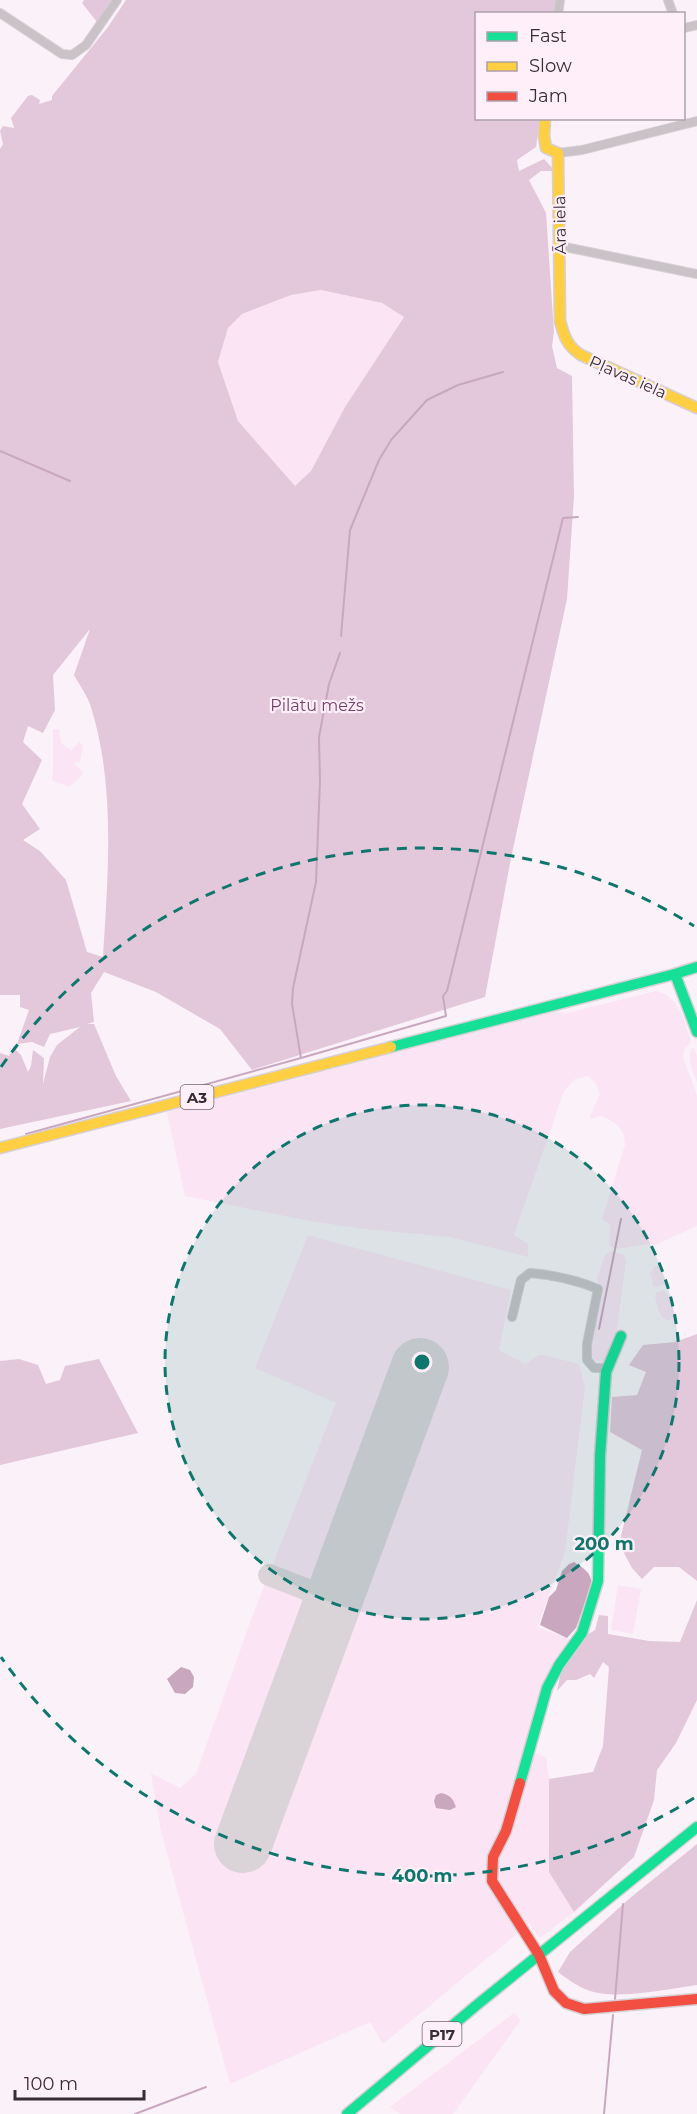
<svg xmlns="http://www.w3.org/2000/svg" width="697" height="2114" font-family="Montserrat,sans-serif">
  <rect width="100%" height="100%" fill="#faf2f8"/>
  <path fill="#fbe4f4" d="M321,290L382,303L404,317L345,407L311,471L295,486L238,421L218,362L228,328L242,314L290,295Z
    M53,729H59L61,743L71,750L79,742L83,745L80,762L73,763L83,772L82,775L69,787L52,780L53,768Z
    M656,991C680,997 684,1020 691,1042L685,1048L683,1057L697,1096V1226L655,1245L648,1244L617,1249L609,1246L610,1225L602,1219L625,1145C625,1128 616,1122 601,1116L589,1119L600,1094L596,1084L589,1076L575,1079L564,1091L514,1235L528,1244V1257L450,1237L364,1229L310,1221L185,1196L167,1112L554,1012L567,1013Z
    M693,1047L697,1056V1082C693,1071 685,1057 693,1047Z
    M308,1235L511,1290L499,1350L525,1364L539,1355H544L579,1364L585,1387L565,1552L537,1627L574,1641L547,1678L531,1752L546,1757L549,1779V1872L574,1912L540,1938L529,1924L383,2044L370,2022L230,2084L161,1831L151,1773L180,1788L196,1774L251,1620L336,1403L255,1368Z
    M611,1251L624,1255L626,1261L615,1344L609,1361L603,1364L593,1359L590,1353L601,1293L597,1278L605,1255Z
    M660,1265L666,1284L655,1287L653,1286L650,1273L655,1266Z
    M664,1290L671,1300L675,1315L669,1321C658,1318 657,1305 655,1296L656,1293Z
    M618,1585L641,1589L633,1634L611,1630Z
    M514,2013L521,2020L453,2114H400L390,2107Z"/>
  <path fill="#e3c7db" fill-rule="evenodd" d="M84,0H112L97,22L82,3Z
    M126,0H557L555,13L476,14V118L540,119L536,147L517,160L519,171L544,159L555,171H541L529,180L546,213L554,332L552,346L557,368L572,376L574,496L567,599L511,858L485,997L252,1070L220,1029L156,992L104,972L91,993L94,1022L87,1024H94L116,1076L131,1101L0,1129V1053L9,1056L14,1048L21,1055L28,1072L31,1066L33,1050L44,1058L43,1084L50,1057L57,1045L80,1027L50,1034L44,1047L32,1042L17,1044L29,1010L20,1007V995H0V149L3,144L0,131L3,126L14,128L11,118L28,96L32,95L40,100L39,104L52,100V96L108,27ZM321,290L382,303L404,317L345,407L311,471L295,486L238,421L218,362L228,328L242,314L291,295ZM90,629L74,675C79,684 86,694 90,704C116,784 108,874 103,957L87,952L66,880L40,851L23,840L40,829L22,804L42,760L23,742L28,726L43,733L55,710L53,675Z
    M697,1334V1581L679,1567H654L642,1579L632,1568L619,1544L642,1450L610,1432L612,1397L637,1395L646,1372L629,1365L643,1345L675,1342Z
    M19,1359L38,1365L46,1384L60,1380L65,1366L99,1359L138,1433L0,1465V1361Z
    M697,1600V1700L676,1743L657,1770L654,1800L634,1857L574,1912L549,1872V1779L593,1772L603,1746L609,1667L603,1662L594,1678L590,1674L576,1680H567L557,1691L561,1672L584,1637L595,1630L599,1615L608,1616V1634L649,1641L680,1642Z
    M697,1844V1985C668,1989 617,2000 590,1991C578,1987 569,1980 558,1972L570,1952L630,1898Z"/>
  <path fill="#c8a7bf" d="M574,1562C584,1568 590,1572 592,1583L576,1628L567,1638L540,1625L549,1597L556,1590L562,1571L569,1564Z
    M181,1667L190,1670L194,1677L193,1687L185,1694L175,1693L167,1679Z
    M441,1793C450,1795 453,1798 456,1807L450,1810L436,1808L434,1801L436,1795Z"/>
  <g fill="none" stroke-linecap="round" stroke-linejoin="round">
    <path stroke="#c8a7bf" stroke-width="2" d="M0,451L70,481
      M341,636L350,530L379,460L391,440L427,400L458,385L503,372
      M301,1058L292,1004L293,988L316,882L320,781L319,737L329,684L340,653
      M26,1134L301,1058L446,1016L443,996L447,991L563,518L578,517
      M599,1329L621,1219
      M615,1999L623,1904
      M135,2114L206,2087
      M604,2114L613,2015"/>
    <path stroke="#dad3d8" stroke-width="22" d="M269,1575L334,1600"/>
    <path stroke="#dad3d8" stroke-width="58" d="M243,1844L420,1367"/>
    <g stroke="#d6cfd4" stroke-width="10">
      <path id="street" d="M668,0L673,14
        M0,13L62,54L72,55L86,45L117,0
        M558,14L560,0
        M684,28L697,25
        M558,153L582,150L697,121
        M560,246L697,274
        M512,1317L521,1280L530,1273C555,1275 574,1279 598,1289L587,1344V1360L594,1368H608"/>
    </g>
    <g stroke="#d6cfd4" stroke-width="13">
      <path id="fast" d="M675,974L697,967
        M391,1047L675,974L697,1032
        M520,1783L547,1688L559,1665L582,1633L598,1581L600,1456L606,1372L621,1336
        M347,2114L478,2004L697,1827"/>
    </g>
    <g stroke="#d6cfd4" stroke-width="13">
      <path id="slow" d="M545,118L544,136L546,148L558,153L560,321C564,336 567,346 581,355L697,408
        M0,1148L391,1047"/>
    </g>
    <g stroke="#d6cfd4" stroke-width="13">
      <path id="jam" d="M520,1783L506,1831L493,1857L492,1881L539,1955L554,1991L566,2003L584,2009L697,1999"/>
    </g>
    <use href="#street" stroke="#c9c2c7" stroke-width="8"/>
    <use href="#fast" stroke="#16e098" stroke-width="10"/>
    <use href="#slow" stroke="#ffcf43" stroke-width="10"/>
    <use href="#jam" stroke="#f24e42" stroke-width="10"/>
  </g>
  <circle cx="422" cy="1362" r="257" fill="#0f766e" fill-opacity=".12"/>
  <g fill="none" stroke="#0f766e" stroke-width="3" stroke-dasharray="10 8">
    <circle cx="422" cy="1362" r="257"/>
    <path d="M694 1798A514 514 0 0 1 1 1657M1 1067A514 514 0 0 1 694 926"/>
  </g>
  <g text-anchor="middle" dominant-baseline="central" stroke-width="4.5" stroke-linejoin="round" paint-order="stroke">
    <g fill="#feeff9" stroke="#73676f" stroke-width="1.5">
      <rect x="180.5" y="1085" width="33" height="24" rx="4.5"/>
      <rect x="422.5" y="2022" width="39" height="24" rx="4.5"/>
    </g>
    <g font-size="15" font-weight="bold" fill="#372d34">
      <text x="197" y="1097">A3</text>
      <text x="442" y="2034">P17</text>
    </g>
    <g font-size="16" fill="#372d34" stroke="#feeff9">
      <text transform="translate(560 225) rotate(-91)">Āra iela</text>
      <text transform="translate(628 377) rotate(24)">Pļavas iela</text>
    </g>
    <g font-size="16" fill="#763d68" stroke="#feeff9">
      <text x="317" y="705">Pilātu mežs</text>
    </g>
  </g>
  <circle cx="422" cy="1362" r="9" fill="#0f766e" stroke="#feeff9" stroke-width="3"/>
  <g font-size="18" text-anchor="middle" font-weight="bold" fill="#0f766e" stroke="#feeff9" stroke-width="4.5" stroke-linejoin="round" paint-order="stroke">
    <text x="604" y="1550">200 m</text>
    <text x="422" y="1882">400 m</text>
  </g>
  <rect x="475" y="12" width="210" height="108" fill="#feeff9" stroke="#aea1aa" stroke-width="1.5"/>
  <rect x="487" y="32" width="30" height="9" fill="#16e098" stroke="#aea1aa" stroke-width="1.5"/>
  <text x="529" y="42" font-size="18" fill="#372d34">Fast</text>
  <rect x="487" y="62" width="30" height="9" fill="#ffcf43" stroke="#aea1aa" stroke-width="1.5"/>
  <text x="529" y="72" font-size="18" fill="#372d34">Slow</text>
  <rect x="487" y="92" width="30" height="9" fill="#f24e42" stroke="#aea1aa" stroke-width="1.5"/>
  <text x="529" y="102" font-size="18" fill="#372d34">Jam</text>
  <path d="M15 2090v9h129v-9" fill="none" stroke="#372d34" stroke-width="3"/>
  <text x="24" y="2090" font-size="18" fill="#372d34" stroke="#feeff9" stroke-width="4.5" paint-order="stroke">100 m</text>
</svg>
